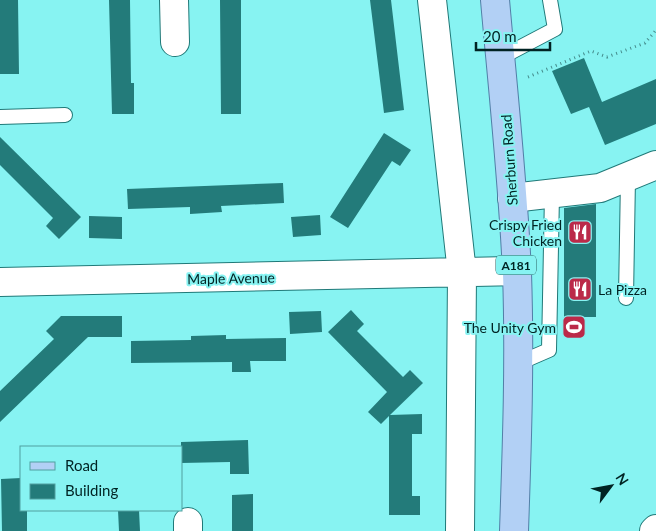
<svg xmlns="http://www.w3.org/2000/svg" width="656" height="531" font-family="Lato,sans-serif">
  <rect width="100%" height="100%" fill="#87f3f2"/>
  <path fill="#237b7a" d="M0,0H18L19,74H0Z
    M109,0H130L131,83H134V114H112Z
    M220,0H241V114H221Z
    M370,0H391L404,110L384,113Z
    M584,58L602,102L656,79V124L605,145L589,107L571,114L552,71Z
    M384,133L411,150L400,166L392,161L348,228L330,217Z
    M0,137L81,217L59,239L46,226L53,218L0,165Z
    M283,183L284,203L221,206L222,212L190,214V207L128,209L127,189Z
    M596,204V317H584V336H564V208Z
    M320,215L321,235L293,237L291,217Z
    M89,216L122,217V239L89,238Z
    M351,310L364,324L357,331L403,377L410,370L423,383L390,415L422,414V434H412V496H420V515H389V416L381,424L368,412L387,392L328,332Z
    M321,311L322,332L290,334L289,312Z
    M61,316H122V337H88L0,422V391L54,339L46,331Z
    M226,335V339L286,338V361H250L251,372H232V362L131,363V341L191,340V336Z
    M248,440L249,474H230V462L181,463V442Z
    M21,478V510H27V531H2L1,479Z
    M253,494V531H232V495Z
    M118,510H139L140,531H119Z"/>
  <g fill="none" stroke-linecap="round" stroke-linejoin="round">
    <g stroke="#207978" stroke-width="16">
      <path id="lane" d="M500,58L555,29L550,0
        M0,117L65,115
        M626,298L628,177
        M519,363L549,350L552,194"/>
    </g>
    <g stroke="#207978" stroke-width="30">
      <path id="street" d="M174,0L175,42
        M432,0L462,273L460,531
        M512,198L600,188L656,165
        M0,282L516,271
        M188,522V531
        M654,531L656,529"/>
    </g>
    <g stroke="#527fa7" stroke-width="30">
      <path id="primary" d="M495,0C503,91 513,182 517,273C520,359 517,445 514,531"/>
    </g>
    <path stroke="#448b8b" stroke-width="3" stroke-dasharray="1 4" stroke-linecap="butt" d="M528,77L591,51L607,57L645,43L656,30"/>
    <use href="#lane" stroke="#fff" stroke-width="14"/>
    <use href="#street" stroke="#fff" stroke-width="28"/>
    <use href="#primary" stroke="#b2d0f5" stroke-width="28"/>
  </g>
  <defs>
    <g id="restaurant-square" transform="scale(1.25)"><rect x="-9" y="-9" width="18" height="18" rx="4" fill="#bb2a49" stroke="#87f3f2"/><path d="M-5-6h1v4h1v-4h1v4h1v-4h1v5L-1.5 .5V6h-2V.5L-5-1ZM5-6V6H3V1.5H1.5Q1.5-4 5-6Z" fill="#fff"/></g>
    <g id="stadium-square" transform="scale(1.25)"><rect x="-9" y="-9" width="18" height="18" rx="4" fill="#bb2a49" stroke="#87f3f2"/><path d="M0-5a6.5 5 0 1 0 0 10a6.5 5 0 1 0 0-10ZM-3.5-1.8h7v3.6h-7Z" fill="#fff"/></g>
  </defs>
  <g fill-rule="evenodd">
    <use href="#restaurant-square" x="580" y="232"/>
    <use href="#restaurant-square" x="580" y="289"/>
    <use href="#stadium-square" x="574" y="327"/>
  </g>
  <g text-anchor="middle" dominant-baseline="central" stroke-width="4" stroke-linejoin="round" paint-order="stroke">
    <rect fill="#87f3f2" stroke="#286161" stroke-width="1" x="496" y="255.5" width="40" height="19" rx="4"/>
    <g font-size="12" font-weight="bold" fill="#002323">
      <text x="516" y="265">A181</text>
    </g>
    <g font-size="14" fill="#002323" stroke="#87f3f2">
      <text transform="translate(509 160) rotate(-94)">Sherburn Road</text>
      <text transform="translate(231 278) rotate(-1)">Maple Avenue</text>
    </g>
    <g font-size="14" fill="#002323" stroke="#87f3f2" text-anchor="end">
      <text x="562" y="224">Crispy Fried<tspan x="562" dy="16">Chicken</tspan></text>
      <text x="598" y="289" text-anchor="start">La Pizza</text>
      <text x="556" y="327">The Unity Gym</text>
    </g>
  </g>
  <rect x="20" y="446" width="162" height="65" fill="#87f3f2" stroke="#51a09f"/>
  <rect x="30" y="462" width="25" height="8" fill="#b2d0f5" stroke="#51a09f"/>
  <text x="65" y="471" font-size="15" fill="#002323">Road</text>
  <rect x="30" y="484" width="25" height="15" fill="#237b7a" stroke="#51a09f"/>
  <text x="65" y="496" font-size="15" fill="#002323">Building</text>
  <g transform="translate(611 486) rotate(58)" stroke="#87f3f2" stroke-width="4" paint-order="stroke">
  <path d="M0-4L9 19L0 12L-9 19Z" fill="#002323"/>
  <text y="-8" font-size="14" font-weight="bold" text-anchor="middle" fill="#002323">N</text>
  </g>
  <path d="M476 42v8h74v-8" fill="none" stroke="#002323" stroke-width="2.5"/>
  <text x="483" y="42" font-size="15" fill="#002323" stroke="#87f3f2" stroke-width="4" paint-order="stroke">20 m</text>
</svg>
